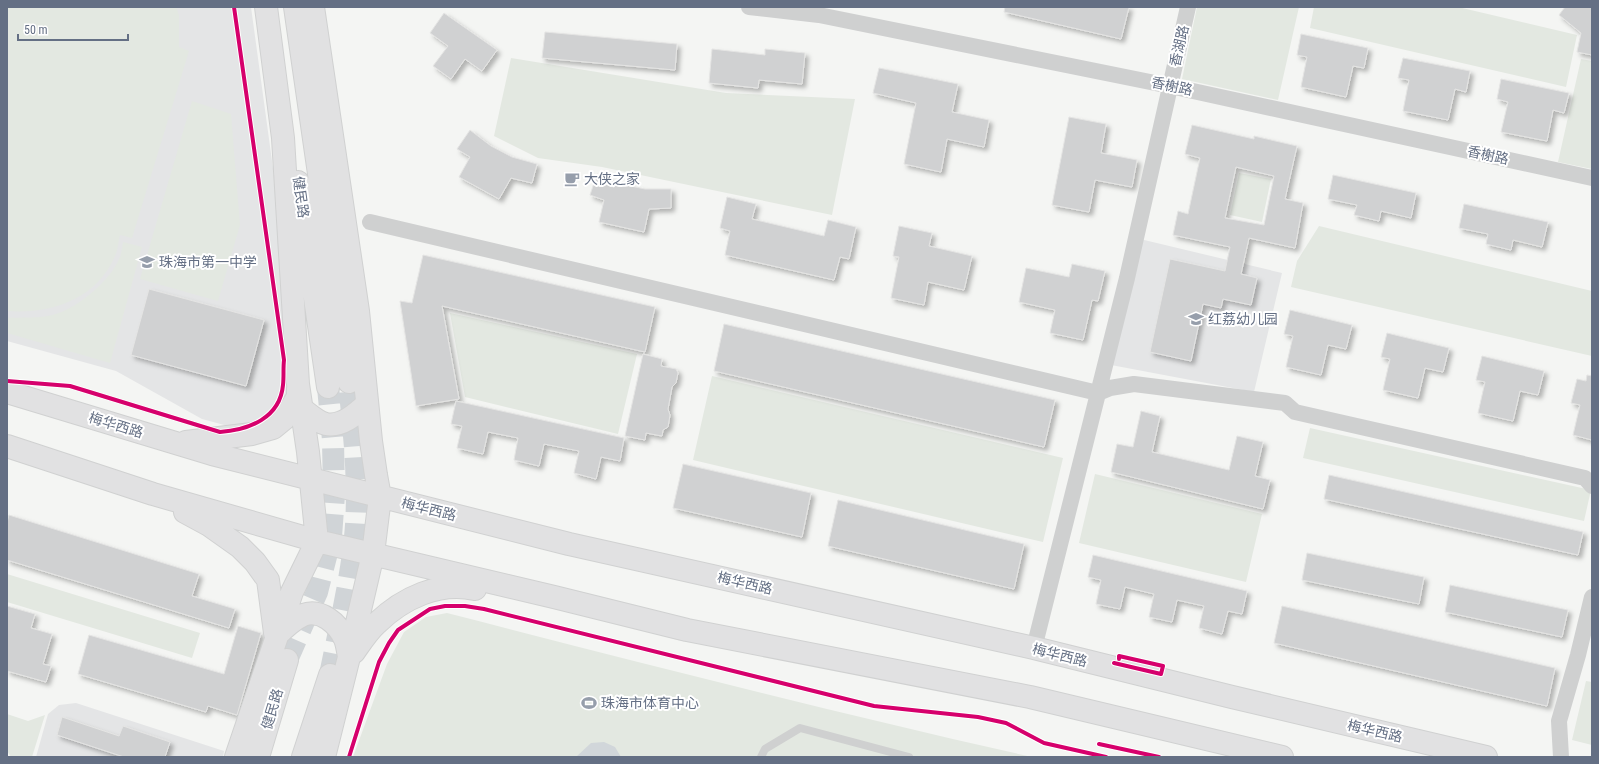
<svg xmlns="http://www.w3.org/2000/svg" width="1599" height="764" font-family="'Roboto Condensed','Noto Sans SC',sans-serif">
  <defs>
    <filter id="shadow"><feDropShadow dx="3.5" dy="3.5" stdDeviation="2" flood-color="#0004"/></filter>
  </defs>
  <rect width="100%" height="100%" fill="#f4f5f3"/>
  <path fill="#e4e5e6" d="M7,7H251L275,183L292,396L279,415L239,429L202,419L116,371L7,341Z
    M1140,239L1282,273L1254,392L1111,365Z
    M76,703L224,751L223,757H36L48,714L59,705Z"/>
  <path fill="#e3e8e1" d="M7,7H176L179,15V47L189,51L132,238L120,235C118,242 118,250 115,256C96,300 51,314 7,311Z
    M1197,7H1299L1278,100L1182,79Z
    M1314,7H1458L1577,35L1566,87L1310,28Z
    M511,58L726,93L855,99L832,215L602,167L538,158L494,136Z
    M1581,59L1592,61V169L1558,162Z
    M192,101L231,114L240,225L218,301L140,279Z
    M1239,173L1271,179L1262,222L1230,215Z
    M1319,226L1592,291V356L1291,287L1297,261Z
    M123,242L142,247L110,363L7,333V318C23,317 41,319 56,314C79,307 111,280 120,257C122,252 122,247 123,242Z
    M450,313L637,354L618,434L465,397Z
    M712,376L1063,458L1043,542L693,460Z
    M1310,428L1591,490L1584,521L1303,458Z
    M1095,474L1262,514L1246,582L1079,543Z
    M7,574L200,633L192,658L7,602Z
    M447,613C642,663 836,713 1032,757H353L387,664L404,632L426,617Z
    M1586,681L1592,682V745L1572,740Z
    M7,714L28,721L45,715L32,757H11L7,751Z"/>
  <path fill="#d1d6da" d="M604,742L615,747L621,757H576L591,743Z"/>
  <path fill="#d0d1d2" stroke="#e4e4e3" fill-rule="evenodd" filter="url(#shadow)" d="M1005,7H1129L1121,39L1004,12Z
    M1565,7H1592V55L1577,52L1581,33L1559,15Z
    M444,13L497,50L482,71L465,59L451,79L433,66L448,46L430,33Z
    M545,32L677,44L675,70L542,58Z
    M1301,34L1368,48L1364,68L1353,66L1346,97L1301,87L1307,57L1297,55Z
    M712,49L765,55V49L805,53L802,84L759,80L758,88L709,83Z
    M1403,58L1470,71L1466,92L1455,89L1448,120L1403,111L1409,80L1398,78Z
    M879,68L958,84L952,112L989,120L984,147L947,139L941,172L904,164L916,103L873,93Z
    M1501,79L1569,93L1564,113L1553,110L1547,141L1501,132L1508,102L1497,99Z
    M1069,117L1106,124L1101,153L1137,160L1132,187L1095,180L1089,212L1052,205Z
    M1192,125L1254,139V136L1297,146L1285,199L1303,203L1295,248L1249,238L1241,274L1257,278L1251,305L1223,299L1221,308L1203,304L1191,361L1150,352L1170,259L1225,271L1230,247L1173,235L1178,211L1188,214L1200,158L1185,154ZM1236,167L1274,176L1264,225L1225,218Z
    M470,130L491,146L512,157L537,164L532,183L511,178L499,199L459,177L470,157L457,149Z
    M597,174L621,184L645,189H671V208L649,209L644,232L599,222L604,200L590,195Z
    M1333,175L1416,193L1411,218L1381,211L1379,221L1354,215L1357,205L1328,199Z
    M727,197L756,204L752,219L824,236L828,220L856,227L849,259L840,257L834,280L725,255L730,231L720,228Z
    M1464,204L1548,222L1542,247L1513,240L1511,250L1486,244L1488,234L1459,228Z
    M899,226L932,233L929,246L972,256L964,290L928,282L924,305L891,298L899,257L893,256Z
    M423,255L655,307L645,352L442,306L459,399L416,406L400,301L412,303Z
    M1072,264L1105,271L1098,301L1092,300L1083,340L1050,333L1055,310L1019,302L1026,268L1069,277Z
    M149,289L264,320L246,386L131,355Z
    M1290,310L1352,325L1346,349L1328,345L1321,375L1286,367L1293,336L1284,334Z
    M724,324L1055,400L1044,447L714,371Z
    M1387,333L1449,348L1443,372L1425,368L1418,398L1383,390L1390,359L1381,357Z
    M643,354L662,359L661,366L676,369L678,373L676,383L672,387L668,409L670,415L668,427L663,430L662,436L646,433L645,440L625,436Z
    M1482,356L1544,371L1538,395L1520,391L1513,421L1478,413L1485,382L1476,380Z
    M1587,375L1592,376V440L1573,435L1580,405L1571,403L1577,379L1586,381Z
    M456,401L624,438L620,461L601,457L596,479L574,473L579,451L544,444L539,466L514,460L518,438L488,432L483,454L457,448L462,426L451,424Z
    M1141,411L1160,416L1152,452L1229,470L1237,436L1263,442L1255,476L1270,480L1263,509L1111,472L1117,444L1133,447Z
    M683,464L811,493L802,537L673,508Z
    M1329,475L1583,532L1578,555L1324,499Z
    M838,500L1024,544L1014,589L828,546Z
    M9,515L199,574L192,596L235,609L229,628L7,560V523Z
    M1307,553L1424,577L1419,604L1302,580Z
    M1093,555L1247,591L1242,614L1228,611L1222,634L1199,628L1204,606L1177,600L1172,622L1149,617L1154,594L1125,587L1120,609L1096,604L1101,580L1088,577Z
    M1450,585L1568,610L1562,637L1445,612Z
    M7,606L35,614L31,628L52,634L43,664L51,666L46,682L7,671Z
    M1282,606L1555,668L1547,706L1274,643Z
    M238,626L261,633L237,715L208,706L206,712L78,674L89,635L224,674Z
    M62,717L119,736L123,726L170,742L165,757H124L57,735Z"/>
  <g fill="none" stroke-linecap="round" stroke-linejoin="round">
    <path stroke="#d0d4d7" stroke-width="22" stroke-dasharray="22 11" stroke-linecap="butt" d="M287,660L317,592L331,537L334,495L333,440L328,387
      M330,675C339,630 350,584 355,537C360,486 354,434 349,382"/>
    <g stroke="#d0d1d1" stroke-width="24">
      <path id="primary" d="M295,7L349,382
        M313,7L358,311L371,441L376,475L380,497L373,554L349,657L324,757
        M298,182L328,387
        M7,392L212,454L569,544L1034,648L1232,697L1486,757
        M302,409C309,414 317,422 326,424C342,427 356,414 367,404
        M186,442L252,434L273,428L284,419L298,397V389
        M7,446L153,494L317,541L554,597L687,630L1030,697L1282,757
        M185,512L209,525L240,547L255,562L268,580L275,633
        M276,636C284,628 292,620 303,615C321,608 338,624 345,639C347,644 348,651 349,657
        M354,652C361,642 368,631 377,623C403,598 439,581 475,589
        M236,757L292,592L317,541L308,452L298,384L283,138L266,7
        M258,757L287,660
        M303,757L330,675"/>
    </g>
    <path stroke="#cfd0d0" stroke-width="8" d="M761,757L765,749L800,728L909,757"/>
    <path stroke="#cfd0d0" stroke-width="16" d="M749,7L819,15L1170,86L1592,178
      M370,222L1098,393L1110,388L1134,384L1285,403L1295,412L1585,478L1592,486
      M1034,648L1127,278L1188,7
      M1561,757L1559,721L1578,655L1592,597"/>
    <use href="#primary" stroke="#e1e1e2" stroke-width="22"/>
    <g stroke="#fff" stroke-width="6">
      <path id="cycleway" d="M7,381L70,386L220,432C249,430 280,418 283,385C284,377 283,368 284,360L234,7
        M1114,663L1161,674L1163,666L1119,656V659
        M1099,744L1159,757
        M349,757L379,662L389,643L398,630L430,609L445,606H465L484,609L874,706L978,717L1006,723L1044,743L1106,757"/>
    </g>
    <use href="#cycleway" stroke="#d6006c" stroke-width="4"/>
  </g>
  <defs>
    <g id="cafe-bare" transform="scale(1.2)"><path d="M-5.5-4.5H6V0H3Q3 3.5 0 3.5H-2.5Q-5.5 3.5-5.5 0ZM3-3.2v2h1.7v-2ZM-6 4.5H4V6H-6Z" fill="#969eab" stroke="#fff" stroke-width="2.5" paint-order="stroke"/></g>
    <g id="school-bare" transform="scale(1.2)"><path d="M0-5L7-2L0 1L-7-2ZM-4 1L0 2.5L4 1V4Q0 6-4 4Z" fill="#969eab" stroke="#fff" stroke-width="2.5" paint-order="stroke"/></g>
    <g id="stadium-bare" transform="scale(1.2)"><path d="M0-5a6.5 5 0 1 0 0 10a6.5 5 0 1 0 0-10ZM-3.5-1.8h7v3.6h-7Z" fill="#969eab" stroke="#fff" stroke-width="2.5" paint-order="stroke"/></g>
  </defs>
  <g fill-rule="evenodd">
    <use href="#cafe-bare" x="572" y="179"/>
    <use href="#school-bare" x="147" y="262"/>
    <use href="#school-bare" x="1196" y="319"/>
    <use href="#stadium-bare" x="589" y="703"/>
  </g>
  <g text-anchor="middle" dominant-baseline="central" stroke-width="4" stroke-linejoin="round" paint-order="stroke">
    <g font-size="14" fill="#646f84" stroke="#fff">
      <text transform="translate(1179 46) rotate(-77)">香湖路</text>
      <text transform="translate(1172 86) rotate(12)">香榭路</text>
      <text transform="translate(1488 155) rotate(12)">香榭路</text>
      <text transform="translate(301 197) rotate(82)">健民路</text>
      <text transform="translate(116 425) rotate(17)">梅华西路</text>
      <text transform="translate(429 509) rotate(14)">梅华西路</text>
      <text transform="translate(745 583) rotate(13)">梅华西路</text>
      <text transform="translate(1060 655) rotate(14)">梅华西路</text>
      <text transform="translate(272 709) rotate(-73)">健民路</text>
      <text transform="translate(1375 731) rotate(13)">梅华西路</text>
    </g>
    <g font-size="14" fill="#646f84" stroke="#fff" text-anchor="start">
      <text x="584" y="179">大侠之家</text>
      <text x="159" y="262">珠海市第一中学</text>
      <text x="1208" y="319">红荔幼儿园</text>
      <text x="601" y="703">珠海市体育中心</text>
    </g>
  </g>
  <rect width="1599" height="764" fill="none" stroke="#646f84" stroke-width="16"/>
  <path d="M18 34v6h110v-6" fill="none" stroke="#646f84" stroke-width="2"/>
  <text x="24" y="34" font-size="12" fill="#646f84" stroke="#ffffff" stroke-width="3" paint-order="stroke">50 m</text>
</svg>
